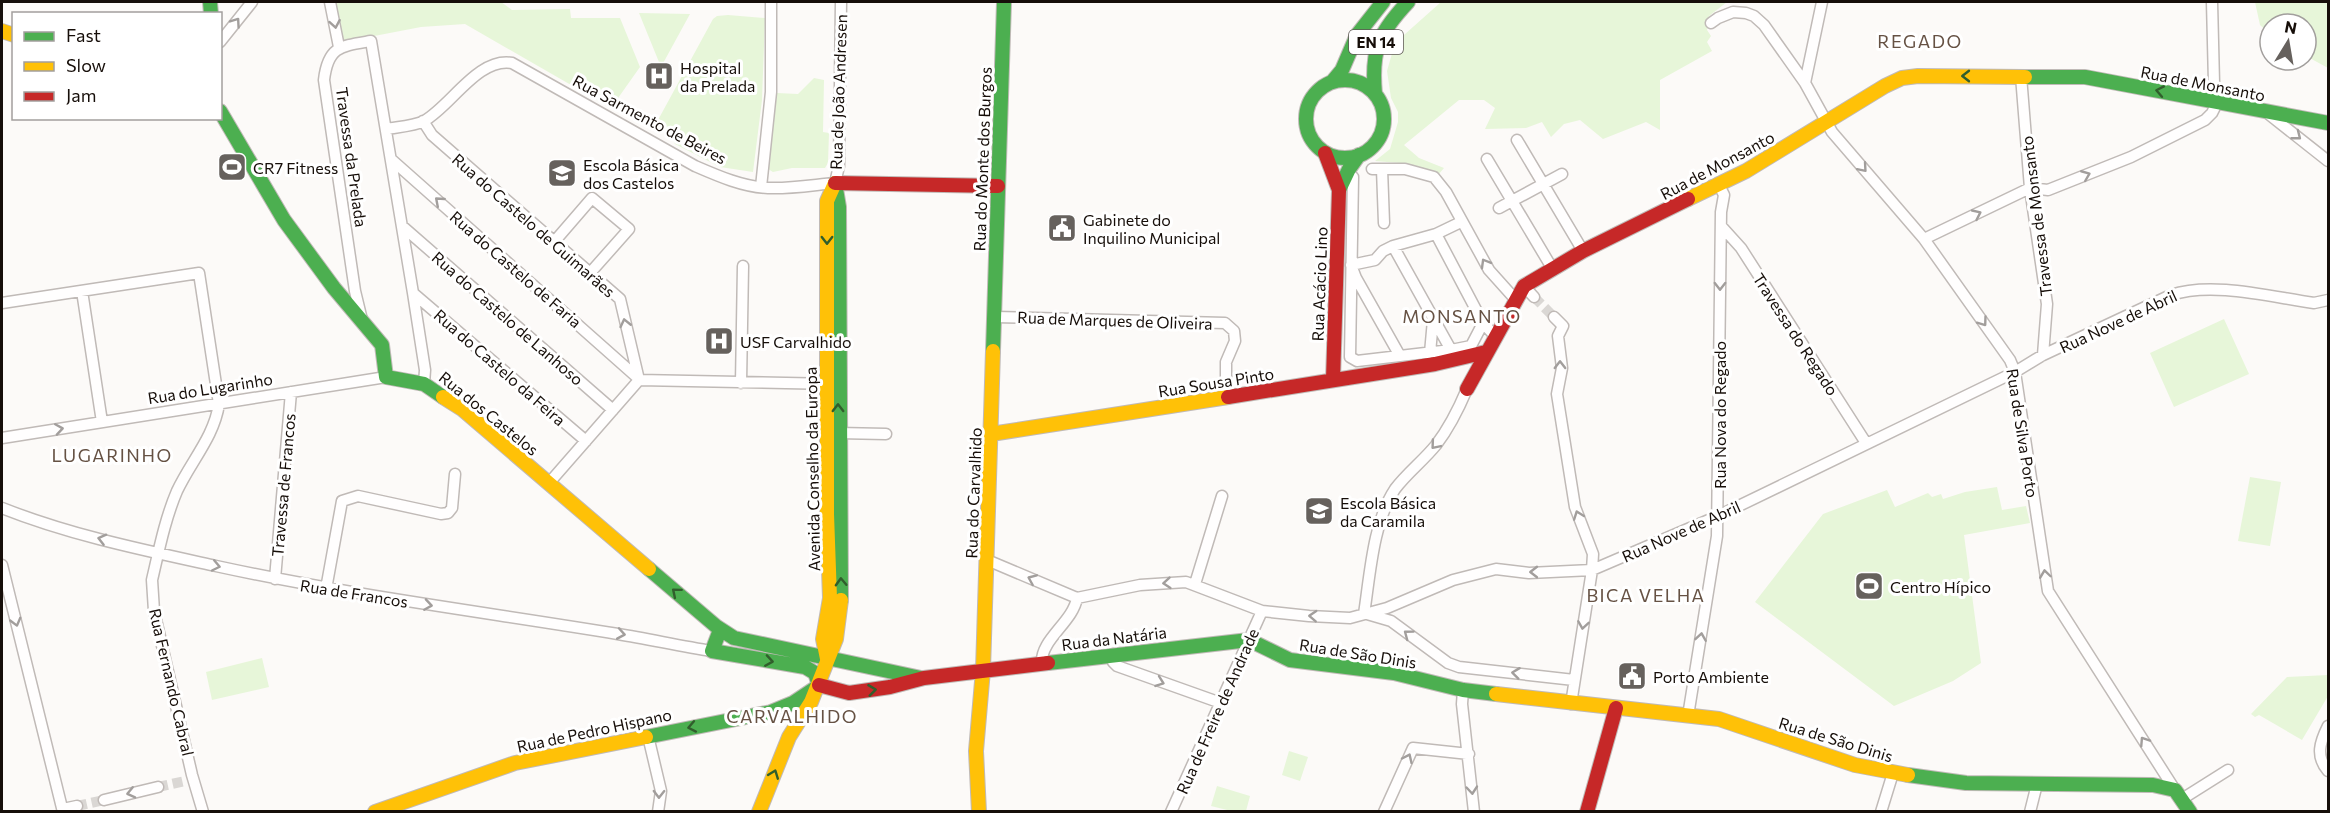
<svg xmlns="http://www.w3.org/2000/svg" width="2330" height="813" font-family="Commissioner,sans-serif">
  <rect width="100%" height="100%" fill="#fcfaf8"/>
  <path fill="#e7f6d9" d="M336,2H501L512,10L570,9L571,18H620L640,67L611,108L465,24L421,27L343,42Z
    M1441,2H1727L1709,16L1707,30L1711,36L1707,42L1712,51L1660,80V130L1646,122L1603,139L1580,120L1564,124L1551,137L1542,122L1526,128L1485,129L1495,108L1484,100H1459L1404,145L1419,158L1444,168L1438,175L1399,163L1375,161L1390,149L1398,122V112L1391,98L1387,71L1395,43Z
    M2255,2H2328V68L2306,56V24H2270V34L2260,25Z
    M639,13L690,14L661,67Z
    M728,15L765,18L762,100L753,172L720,167L675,144L670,136L655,129L658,120L713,19L717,16Z
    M814,78L824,80L823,132L829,133L828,163L825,168H792L773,172L768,169L777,93L798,94Z
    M2224,319L2249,374L2174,407L2150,353Z
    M2250,477L2281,482L2270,546L2238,541Z
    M1997,487L2002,510L2026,506L2030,523L1964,535L1981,663L1953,681L1894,706L1755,602L1823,514L1887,490L1895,507L1928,493L1932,497L1941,494L1943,499L1965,492Z
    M262,658L269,687L212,700L206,672Z
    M2328,675V696L2302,740L2259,715L2255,717L2251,714L2287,677Z
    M1289,751L1308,757L1300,781L1282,775Z
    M1217,786L1250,796L1246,811H1231L1211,806Z"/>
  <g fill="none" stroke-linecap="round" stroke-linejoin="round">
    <path stroke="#dad7d4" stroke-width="10" stroke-dasharray="10 5" stroke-linecap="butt" d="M1534,297L1554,317
      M158,787L185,781
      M77,806L104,800"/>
    <g stroke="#c0bab7" stroke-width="13">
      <path id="street" d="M330,2L339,47
        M1711,23L1718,18L1733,12L1746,13L1754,16L1764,25L1805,83L1832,132L1924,239L2010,360L2015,372L2048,591L2175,790
        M220,42L252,2
        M2021,76L2030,188L2047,304L2043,355
        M1805,83L1822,2
        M2266,112L2328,161
        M423,121L432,135L620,299L639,380
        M387,129C398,127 414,126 424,121C451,106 478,57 512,63L695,166C718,176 743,187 768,188C790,189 813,185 835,183L839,166L841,2
        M1517,140L1583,251
        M1487,159L1552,268
        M392,160L639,379
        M1372,169H1405L1434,177L1446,192L1489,270L1515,299
        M1382,169L1384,223
        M1353,177L1350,357L1357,361L1451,350L1471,346L1483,323
        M761,187L771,92V2
        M1499,208L1562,174
        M1461,222L1436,234L1483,323L1495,336
        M402,226L613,410
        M1722,227L1741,248L1866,443
        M1924,239L2030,188L2048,190L2131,157L2205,120L2212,113L2217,103L2214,83L2212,2
        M554,242L592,198L629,229L590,273
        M1393,246L1451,350
        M1524,286L1534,297
        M82,291L102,422
        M413,293L586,441
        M2,303L199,273L219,404C214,437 191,461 177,491C165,519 159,550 152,580L154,611L192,775L203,812
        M995,317L1225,323L1234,331L1235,341L1226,362V398
        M1554,317L1563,326L1558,336L1562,368L1557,394L1575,507L1593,554L1592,570L1571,704
        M362,320L355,291L324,80C328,46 341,46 371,41L413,293L425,370L424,384
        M1430,353L1433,320
        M1400,356L1356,278L1351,265L1375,260L1383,251L1393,246L1436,234
        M639,380L834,384
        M741,383L743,266
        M838,433L886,434
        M2,438L386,377
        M549,483L639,380
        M2,508C70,535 143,550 216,566C349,595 484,612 618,634C649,639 680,646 712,651
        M987,560L1077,598
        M2,565L63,812
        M275,579L291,392
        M1195,584L1222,496
        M326,589L342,501L358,496L441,514L448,513L452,508L455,474
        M1364,614C1370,575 1373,522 1395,489C1407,473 1423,461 1436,445C1449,428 1459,408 1467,389
        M1367,614L1391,621L1448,663L1459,667L1574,680
        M1111,655L1113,662L1117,666L1221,703
        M1042,663C1040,640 1073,622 1077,598L1140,585L1186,582L1262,611L1309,616L1350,618L1387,608L1453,580L1496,569L1529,573L1592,570L1718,516L2015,372L2043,355L2171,295C2212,281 2271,297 2314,303L2328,300
        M1463,690L1462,704L1474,812
        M1688,716L1717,536L1721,212L1724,195L1719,185
        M2328,726C2320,742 2315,756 2328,771
        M648,736L661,791L658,812
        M2182,799L2228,770
        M104,800L158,787
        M63,809L77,806
        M1171,812L1262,611
        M1384,812L1413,748L1469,754
        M1881,812L1893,773
        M2030,812L2037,784"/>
    </g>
    <g stroke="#c0bab7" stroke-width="16">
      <path id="fast" d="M210,2L211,14
        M2025,77H2085L2328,123
        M1306 119a39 39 0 1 1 78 0a39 39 0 1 1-78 0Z
        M1332,82L1342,70L1357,35L1383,2
        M1375,94C1371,50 1378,34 1408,2
        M220,111L284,220L334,288L382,345L386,377L424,384L443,397
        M835,183L839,207L841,600
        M1339,190L1349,169L1359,155
        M993,351L1004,2
        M649,569L717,627L734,638L921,678
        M720,630L712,651L805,667L815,673L819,685
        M1048,663L1249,640L1290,660L1394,673L1463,690L1496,694
        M646,737L771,712L793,703L817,687
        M1908,775L1966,783L2153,785L2175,790L2190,812"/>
    </g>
    <g stroke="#c0bab7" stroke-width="16">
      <path id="slow" d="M2,31L14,35
        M1688,199L1746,171L1885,86L1902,78L1918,76L2025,77
        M443,397L462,409L649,569
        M991,434L1228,397
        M827,659L823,639L830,598L827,514V201L835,183
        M1496,694L1719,719L1855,765L1908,775
        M375,812L515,763L646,737
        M759,812L789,737L811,702L836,639L841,600
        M979,812L976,751L983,670L993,351"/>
    </g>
    <g stroke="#c0bab7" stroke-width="16">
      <path id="jam" d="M1325,153L1339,190L1333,380
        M835,183L998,186
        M1467,389L1524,286L1583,251L1688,199
        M1228,397L1435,364L1486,352
        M819,685L849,693L890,687L924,678L1048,663
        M1587,812L1616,708"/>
    </g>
    <use href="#street" stroke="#fffefe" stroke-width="10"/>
    <use href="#fast" stroke="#4caf50" stroke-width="14"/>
    <use href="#slow" stroke="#ffc107" stroke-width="14"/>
    <use href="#jam" stroke="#c62828" stroke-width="14"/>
  </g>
  <defs><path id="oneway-chevron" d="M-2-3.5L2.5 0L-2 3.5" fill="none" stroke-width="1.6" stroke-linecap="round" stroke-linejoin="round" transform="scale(1.5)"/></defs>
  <g stroke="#a29e9c">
    <use href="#oneway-chevron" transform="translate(236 22) rotate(-55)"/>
    <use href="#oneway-chevron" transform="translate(335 24) rotate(80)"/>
    <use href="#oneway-chevron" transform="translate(2297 136) rotate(38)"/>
    <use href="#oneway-chevron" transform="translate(1863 168) rotate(49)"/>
    <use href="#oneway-chevron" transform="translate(2086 175) rotate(-22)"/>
    <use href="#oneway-chevron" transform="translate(439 201) rotate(-139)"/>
    <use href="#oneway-chevron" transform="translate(1977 214) rotate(-25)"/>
    <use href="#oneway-chevron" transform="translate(1485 263) rotate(-120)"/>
    <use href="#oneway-chevron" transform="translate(1720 286) rotate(90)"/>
    <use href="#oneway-chevron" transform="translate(1983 322) rotate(54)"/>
    <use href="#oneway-chevron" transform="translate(625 323) rotate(-103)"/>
    <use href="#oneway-chevron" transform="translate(1560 365) rotate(-90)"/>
    <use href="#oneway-chevron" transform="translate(59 429) rotate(-9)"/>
    <use href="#oneway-chevron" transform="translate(1435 445) rotate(130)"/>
    <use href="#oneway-chevron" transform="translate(1578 515) rotate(-110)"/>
    <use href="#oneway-chevron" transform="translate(102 539) rotate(-166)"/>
    <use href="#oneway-chevron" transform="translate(216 566) rotate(12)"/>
    <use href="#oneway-chevron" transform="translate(1534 572) rotate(-180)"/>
    <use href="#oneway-chevron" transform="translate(2045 574) rotate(-98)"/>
    <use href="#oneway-chevron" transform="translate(1032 579) rotate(-157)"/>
    <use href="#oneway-chevron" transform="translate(1167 583) rotate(175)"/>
    <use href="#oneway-chevron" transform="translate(428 605) rotate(9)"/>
    <use href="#oneway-chevron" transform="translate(1313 616) rotate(-177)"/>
    <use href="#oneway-chevron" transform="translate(16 622) rotate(75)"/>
    <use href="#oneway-chevron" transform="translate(1583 625) rotate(99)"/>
    <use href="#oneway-chevron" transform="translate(621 634) rotate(10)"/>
    <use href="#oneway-chevron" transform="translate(1408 634) rotate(-143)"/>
    <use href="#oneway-chevron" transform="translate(1701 637) rotate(-81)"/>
    <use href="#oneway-chevron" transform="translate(1516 673) rotate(-173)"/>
    <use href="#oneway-chevron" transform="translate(1160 682) rotate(20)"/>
    <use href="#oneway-chevron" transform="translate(2144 741) rotate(-123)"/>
    <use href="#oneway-chevron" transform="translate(1408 758) rotate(-65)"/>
    <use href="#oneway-chevron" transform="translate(1472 790) rotate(85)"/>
    <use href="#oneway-chevron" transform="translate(131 793) rotate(167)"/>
    <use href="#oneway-chevron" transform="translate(659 794) rotate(91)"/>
  </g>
  <g stroke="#315e2c">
    <use href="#oneway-chevron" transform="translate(1966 76) rotate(-180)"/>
    <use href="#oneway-chevron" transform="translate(2160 91) rotate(-169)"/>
    <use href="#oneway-chevron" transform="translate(827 240) rotate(90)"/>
    <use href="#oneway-chevron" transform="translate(838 408) rotate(-90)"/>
    <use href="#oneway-chevron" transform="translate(841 582) rotate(-92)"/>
    <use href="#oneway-chevron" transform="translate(676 592) rotate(-140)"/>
    <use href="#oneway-chevron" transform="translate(769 661) rotate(9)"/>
    <use href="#oneway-chevron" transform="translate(872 690) rotate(-7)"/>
    <use href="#oneway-chevron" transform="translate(692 727) rotate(169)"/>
    <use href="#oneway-chevron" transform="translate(774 774) rotate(-69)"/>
  </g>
  <defs>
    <g id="hospital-square" transform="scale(1.5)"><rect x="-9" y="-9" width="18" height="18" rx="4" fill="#66615d" stroke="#fff"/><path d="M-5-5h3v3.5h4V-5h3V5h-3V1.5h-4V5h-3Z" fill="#fff"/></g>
    <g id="stadium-square" transform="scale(1.5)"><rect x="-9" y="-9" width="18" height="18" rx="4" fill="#66615d" stroke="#fff"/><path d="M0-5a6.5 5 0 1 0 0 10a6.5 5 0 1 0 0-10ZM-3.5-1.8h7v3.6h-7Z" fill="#fff"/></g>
    <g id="school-square" transform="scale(1.5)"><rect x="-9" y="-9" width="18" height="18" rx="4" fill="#66615d" stroke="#fff"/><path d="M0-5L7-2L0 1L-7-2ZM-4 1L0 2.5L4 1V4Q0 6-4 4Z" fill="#fff"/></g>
    <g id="civic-square" transform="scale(1.5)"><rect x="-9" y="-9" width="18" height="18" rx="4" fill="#66615d" stroke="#fff"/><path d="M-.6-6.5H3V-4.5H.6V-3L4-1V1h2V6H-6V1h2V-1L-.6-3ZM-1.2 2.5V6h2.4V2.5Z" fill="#fff"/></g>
  </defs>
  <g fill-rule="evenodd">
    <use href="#hospital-square" x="659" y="76"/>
    <use href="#stadium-square" x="232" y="167"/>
    <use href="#school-square" x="562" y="173"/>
    <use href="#civic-square" x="1062" y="228"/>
    <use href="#hospital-square" x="719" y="341"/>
    <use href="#school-square" x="1319" y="511"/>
    <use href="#stadium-square" x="1869" y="586"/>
    <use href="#civic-square" x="1632" y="676"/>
  </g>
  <g text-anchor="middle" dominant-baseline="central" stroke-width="6" stroke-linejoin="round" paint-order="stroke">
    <rect fill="#fff" stroke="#5c5653" stroke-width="1.5" x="1349" y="30" width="54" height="24" rx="4.5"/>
    <g font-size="15" font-weight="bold" fill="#160e09">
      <text x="1376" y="42">EN 14</text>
    </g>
    <g font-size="16" fill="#160e09" stroke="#fff" text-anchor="start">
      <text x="680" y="67">Hospital<tspan x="680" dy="18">da Prelada</tspan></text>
      <text x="583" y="164">Escola Básica<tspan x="583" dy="18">dos Castelos</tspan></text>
      <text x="253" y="167">CR7 Fitness</text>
      <text x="1083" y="219">Gabinete do<tspan x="1083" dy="18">Inquilino Municipal</tspan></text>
      <text x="740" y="341">USF Carvalhido</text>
      <text x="1340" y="502">Escola Básica<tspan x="1340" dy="18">da Caramila</tspan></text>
      <text x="1890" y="586">Centro Hípico</text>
      <text x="1653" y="676">Porto Ambiente</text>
    </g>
    <g font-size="16" fill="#160e09" stroke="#fff">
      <text transform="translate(2203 83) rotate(11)">Rua de Monsanto</text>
      <text transform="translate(838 92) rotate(-88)">Rua de João Andresen</text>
      <text transform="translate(650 119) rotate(28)">Rua Sarmento de Beires</text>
      <text transform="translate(352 157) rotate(82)">Travessa da Prelada</text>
      <text transform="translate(982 159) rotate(-88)">Rua do Monte dos Burgos</text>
      <text transform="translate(1717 165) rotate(-28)">Rua de Monsanto</text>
      <text transform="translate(2036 216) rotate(-97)">Travessa de Monsanto</text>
      <text transform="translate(534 225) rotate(41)">Rua do Castelo de Guimarães</text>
      <text transform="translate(516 269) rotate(41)">Rua do Castelo de Faria</text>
      <text transform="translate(1319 284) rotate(-88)">Rua Acácio Lino</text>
      <text transform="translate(508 318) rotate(41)">Rua do Castelo de Lanhoso</text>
      <text transform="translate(1115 320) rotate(2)">Rua de Marques de Oliveira</text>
      <text transform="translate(2118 321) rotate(-25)">Rua Nove de Abril</text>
      <text transform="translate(1796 334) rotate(57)">Travessa do Regado</text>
      <text transform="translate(500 367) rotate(41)">Rua do Castelo da Feira</text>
      <text transform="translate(1216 382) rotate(-9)">Rua Sousa Pinto</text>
      <text transform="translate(210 388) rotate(-9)">Rua do Lugarinho</text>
      <text transform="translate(489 413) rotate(39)">Rua dos Castelos</text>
      <text transform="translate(1719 415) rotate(-90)">Rua Nova do Regado</text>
      <text transform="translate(2023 433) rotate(81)">Rua de Silva Porto</text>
      <text transform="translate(812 469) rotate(-91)">Avenida Conselho da Europa</text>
      <text transform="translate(283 485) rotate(-85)">Travessa de Francos</text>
      <text transform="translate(973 493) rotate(-88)">Rua do Carvalhido</text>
      <text transform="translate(1681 531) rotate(-24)">Rua Nove de Abril</text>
      <text transform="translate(354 593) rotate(9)">Rua de Francos</text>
      <text transform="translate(1114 638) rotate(-7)">Rua da Natária</text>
      <text transform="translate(1358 653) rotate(9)">Rua de São Dinis</text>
      <text transform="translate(172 682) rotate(77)">Rua Fernando Cabral</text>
      <text transform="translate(1217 711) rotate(-66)">Rua de Freire de Andrade</text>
      <text transform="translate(594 730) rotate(-12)">Rua de Pedro Hispano</text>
      <text transform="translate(1836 739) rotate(17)">Rua de São Dinis</text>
    </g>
    <g font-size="18" letter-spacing="1.5" fill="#665244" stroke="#fff">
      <text x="1920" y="41">REGADO</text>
      <text x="1462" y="316">MONSANTO</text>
      <text x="112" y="455">LUGARINHO</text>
      <text x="1646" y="595">BICA VELHA</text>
      <text x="792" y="716">CARVALHIDO</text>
    </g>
  </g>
  <rect width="2330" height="813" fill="none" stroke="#160e09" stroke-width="6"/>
  <rect x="12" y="12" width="210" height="108" fill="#ffffff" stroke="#a29f9d" stroke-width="1.5"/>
  <rect x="24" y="32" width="30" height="9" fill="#4caf50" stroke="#a29f9d" stroke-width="1.5"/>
  <text x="66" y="42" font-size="18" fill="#160e09">Fast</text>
  <rect x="24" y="62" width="30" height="9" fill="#ffc107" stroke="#a29f9d" stroke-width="1.5"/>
  <text x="66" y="72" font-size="18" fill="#160e09">Slow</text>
  <rect x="24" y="92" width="30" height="9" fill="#c62828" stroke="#a29f9d" stroke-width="1.5"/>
  <text x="66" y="102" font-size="18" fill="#160e09">Jam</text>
  <g transform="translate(2288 42) rotate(11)"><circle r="28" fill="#ffffff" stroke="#a29f9d" stroke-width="1.5"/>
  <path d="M0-4.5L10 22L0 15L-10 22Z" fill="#66615d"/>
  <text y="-9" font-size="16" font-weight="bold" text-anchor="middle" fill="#160e09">N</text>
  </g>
</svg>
